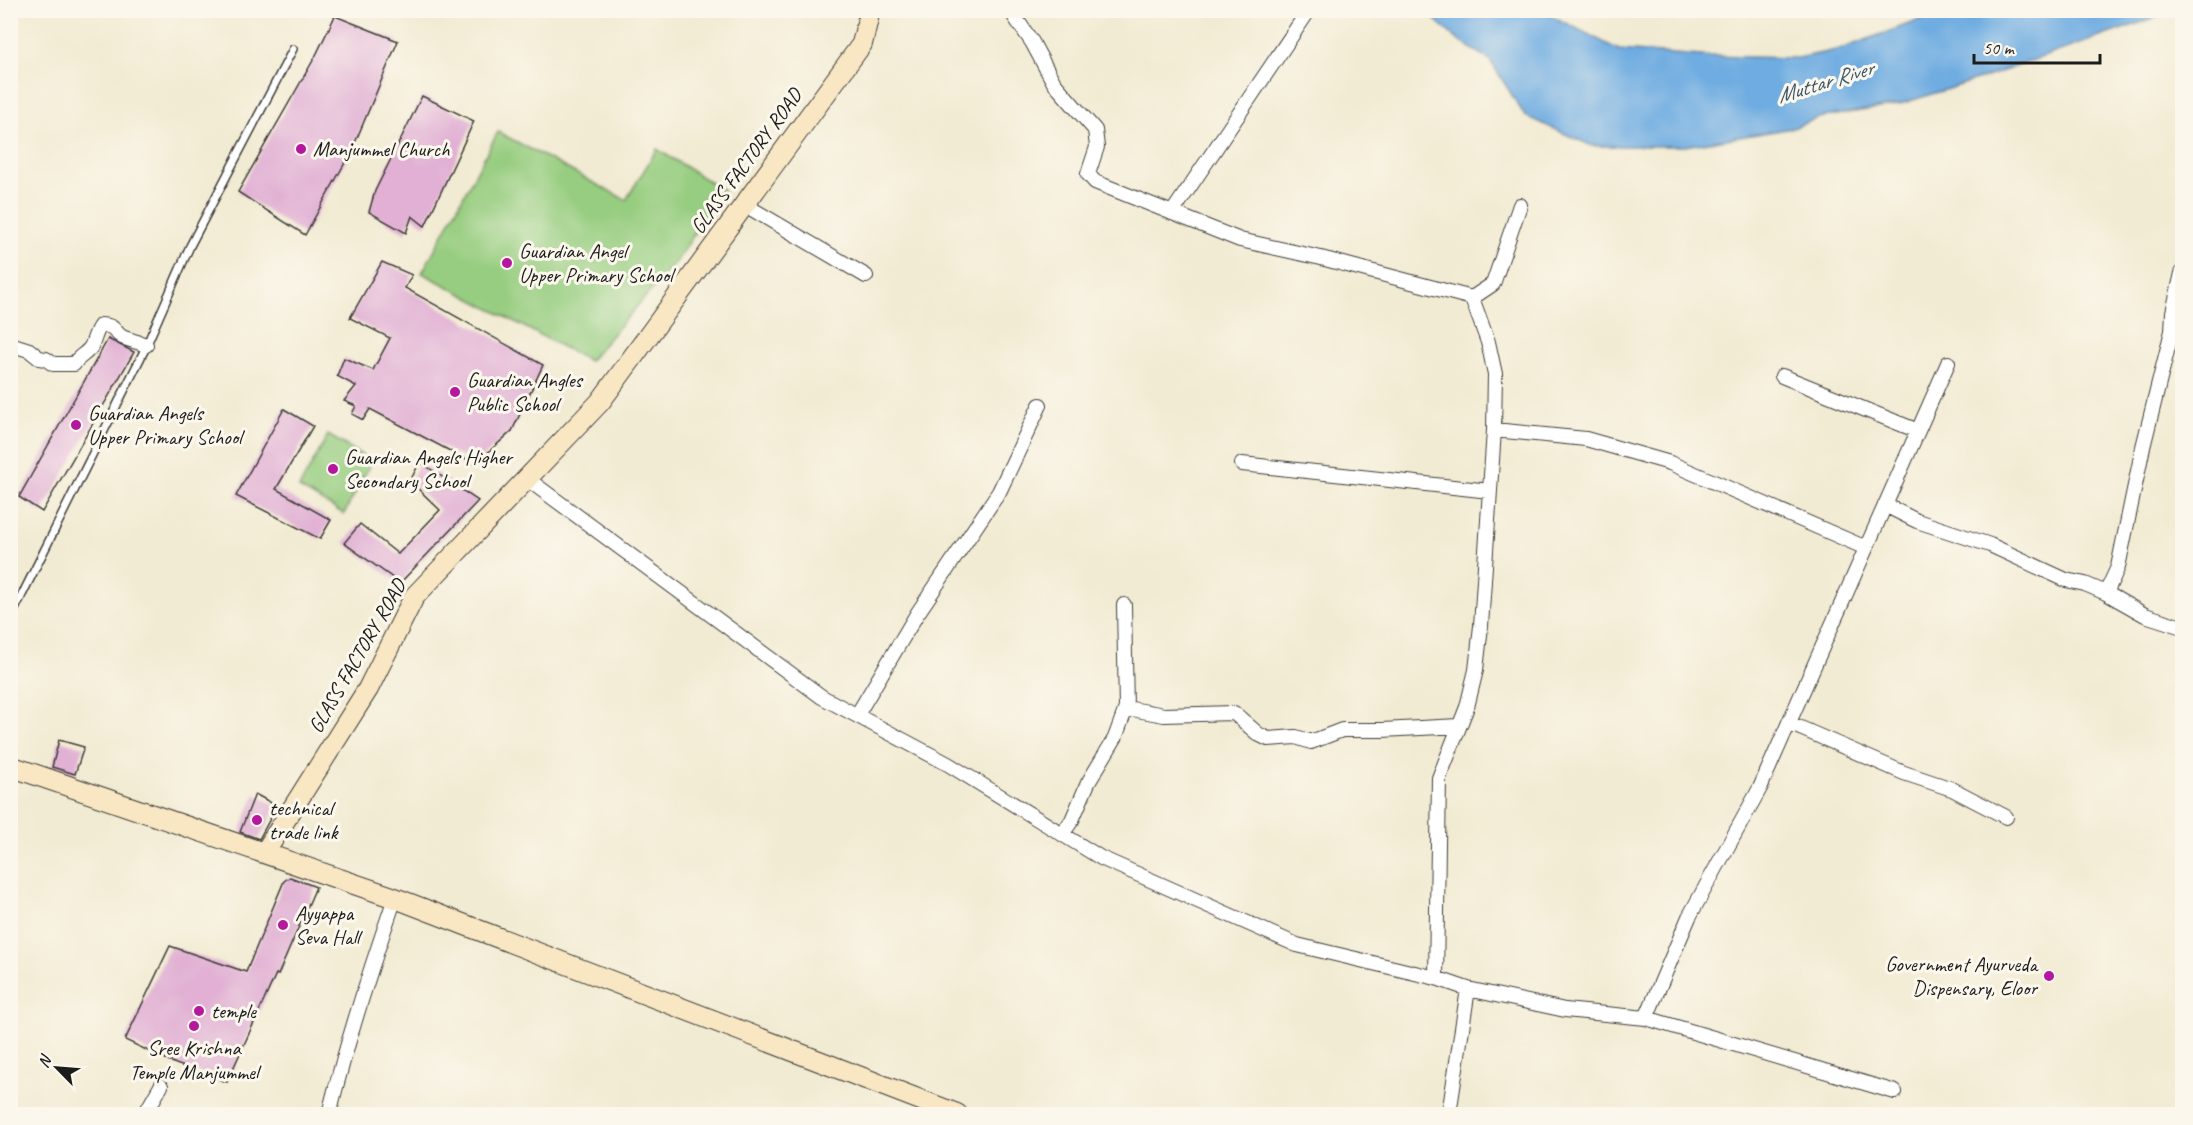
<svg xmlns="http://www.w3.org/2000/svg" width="2193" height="1125" font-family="Caveat,sans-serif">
  <rect width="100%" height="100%" fill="#fbf7ec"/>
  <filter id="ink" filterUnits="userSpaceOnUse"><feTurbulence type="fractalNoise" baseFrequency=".0167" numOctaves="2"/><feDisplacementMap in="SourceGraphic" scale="12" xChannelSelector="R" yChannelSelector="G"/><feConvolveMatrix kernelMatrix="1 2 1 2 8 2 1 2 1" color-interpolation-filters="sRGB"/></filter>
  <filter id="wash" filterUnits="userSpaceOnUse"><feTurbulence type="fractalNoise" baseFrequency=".008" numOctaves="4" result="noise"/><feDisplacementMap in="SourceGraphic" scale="24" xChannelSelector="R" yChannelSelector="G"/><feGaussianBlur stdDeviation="1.35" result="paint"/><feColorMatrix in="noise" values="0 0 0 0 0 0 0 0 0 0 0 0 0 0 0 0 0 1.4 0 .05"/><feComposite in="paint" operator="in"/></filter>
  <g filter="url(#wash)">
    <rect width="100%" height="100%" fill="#f2ebd3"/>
    <path fill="#97cd80" stroke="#5a744e" stroke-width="1.5" d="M498,132L626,200L657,149L723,190L676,262L589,361L422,273Z
      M328,435L372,461L344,514L299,488Z"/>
    <path fill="#6eace1" stroke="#45647e" stroke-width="1.5" d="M1425,11H1547L1552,16L1619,50L1702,56L1798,58L1841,49L1944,11H2174L1983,78L1897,105L1818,118L1793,128L1685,146H1592L1525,116L1490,60L1459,41Z"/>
    <g id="blocks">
      <path fill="#e1b0d4" d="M335,16L398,41L352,150L305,235L238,192L315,57Z
        M422,96L474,121L425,226L412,216L406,233L369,212L375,191Z
        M382,262L412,275L405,288L543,365L512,431L475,464L370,409L363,420L352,414L356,406L344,401L356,386L337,376L344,358L373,370L390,338L350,318Z
        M108,339L134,352L42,512L19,497Z
        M284,409L313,426L276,489L331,520L320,539L236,496Z
        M420,462L478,501L400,583L344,543L360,524L398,554L440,510L410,481Z
        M59,740L84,747L75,774L52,767Z
        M255,794L277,806L259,839L240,832Z
        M290,877L316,887L278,975L276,974L227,1082L176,1064L125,1040L170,946L246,972L284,881Z"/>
    </g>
  </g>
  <g filter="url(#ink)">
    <use href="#blocks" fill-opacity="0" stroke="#3c3b37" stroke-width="1.5"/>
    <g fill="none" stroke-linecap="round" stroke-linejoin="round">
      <g stroke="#3c3b37" stroke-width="10">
        <path id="lane" d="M10,619L144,351L190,246L293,49"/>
      </g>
      <g stroke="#3c3b37" stroke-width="16">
        <path id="street" d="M1010,10L1032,42L1054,83L1095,130L1097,147L1088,174L1095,182L1240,240L1321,258L1472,298L1493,284L1520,205
          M745,205L866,276
          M1172,213L1309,10
          M2182,273L2173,312L2172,331L2143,447L2118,567L2106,593L2145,615L2182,627
          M10,344L29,350L39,358L46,359L53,364H74C78,357 86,354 91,347C95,339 95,332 101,325C117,326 113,331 122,337C128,340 139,342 146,345
          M1782,376L1918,431
          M1494,430L1586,439L1670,463L1866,548
          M1242,464L1490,491
          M526,478L822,697L948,764L1101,858L1297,945L1436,978L1468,989L1565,1010L1646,1018L1895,1092
          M1885,505L1917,521L1990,545L2066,580L2085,584L2106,593
          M1126,708L1164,715L1234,713L1258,734L1268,739L1296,737L1311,742L1342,730H1382L1459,726
          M857,715L917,614L999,492L1040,405
          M1789,723L1904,773L1952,789L2006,817
          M1063,833L1072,820L1088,783L1115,738L1126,708L1124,605
          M1436,978L1439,778L1467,707L1476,670L1481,626L1494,430L1495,374L1488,342L1472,298
          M1646,1018L1689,917L1760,788L1948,363
          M145,1114L161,1086
          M329,1114C347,1041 370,970 395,898
          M1449,1114L1468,989"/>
      </g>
      <g stroke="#3c3b37" stroke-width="22">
        <path id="secondary" d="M10,766L395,898L957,1114
          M265,852L368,689L414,597L600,402L862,44L870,10"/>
      </g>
      <use href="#lane" stroke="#fff" stroke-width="7"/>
      <use href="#street" stroke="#fff" stroke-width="14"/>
      <use href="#secondary" stroke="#f9e7c3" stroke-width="20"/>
    </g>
  </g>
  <g fill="#b5179e" stroke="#fbf7ec" stroke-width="2">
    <circle cx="301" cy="149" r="6"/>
    <circle cx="507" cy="263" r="6"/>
    <circle cx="455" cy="392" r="6"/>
    <circle cx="76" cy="425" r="6"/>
    <circle cx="333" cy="469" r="6"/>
    <circle cx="257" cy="820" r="6"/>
    <circle cx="283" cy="925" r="6"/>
    <circle cx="2049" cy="976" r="6"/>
    <circle cx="199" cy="1011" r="6"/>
    <circle cx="194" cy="1026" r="6"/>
  </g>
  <g text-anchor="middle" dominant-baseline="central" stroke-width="6" stroke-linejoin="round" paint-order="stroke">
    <g font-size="21" fill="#1c1c1c" stroke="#fbf7ec" text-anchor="start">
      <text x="313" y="149">Manjummel Church</text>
      <text x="519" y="251">Guardian Angel<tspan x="519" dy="24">Upper Primary School</tspan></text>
      <text x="467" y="380">Guardian Angles<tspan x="467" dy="24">Public School</tspan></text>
      <text x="88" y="413">Guardian Angels<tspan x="88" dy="24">Upper Primary School</tspan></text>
      <text x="345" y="457">Guardian Angels Higher<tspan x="345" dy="24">Secondary School</tspan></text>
      <text x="269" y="808">technical<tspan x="269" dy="24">trade link</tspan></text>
      <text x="295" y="913">Ayyappa<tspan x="295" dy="24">Seva Hall</tspan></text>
      <text x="2037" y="964" text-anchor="end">Government Ayurveda<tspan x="2037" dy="24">Dispensary, Eloor</tspan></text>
      <text x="211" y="1011">temple</text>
      <text x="194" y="1048" text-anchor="middle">Sree Krishna<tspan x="194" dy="24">Temple Manjummel</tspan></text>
    </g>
    <g font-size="21" fill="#1c1c1c" stroke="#fbf7ec">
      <text transform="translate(746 161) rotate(-54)">GLASS FACTORY ROAD</text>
      <text transform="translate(357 656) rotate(-60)">GLASS FACTORY ROAD</text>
    </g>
    <g font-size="22" font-style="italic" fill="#3d566b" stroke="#fbf7ec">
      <text transform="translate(1825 82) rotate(-17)">Muttar River</text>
    </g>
  </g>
  <rect width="2193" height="1125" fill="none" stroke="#fbf7ec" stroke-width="36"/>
  <g transform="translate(57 1068) rotate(295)" stroke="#fbf7ec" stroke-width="4.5" paint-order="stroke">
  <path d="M0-4.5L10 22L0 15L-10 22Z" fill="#1c1c1c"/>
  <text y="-9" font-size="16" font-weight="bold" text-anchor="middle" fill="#1c1c1c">N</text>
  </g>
  <path d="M1974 54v9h126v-9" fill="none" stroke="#1c1c1c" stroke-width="3"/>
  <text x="1983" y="54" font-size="18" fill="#1c1c1c" stroke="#fbf7ec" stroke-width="4.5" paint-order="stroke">50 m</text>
</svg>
